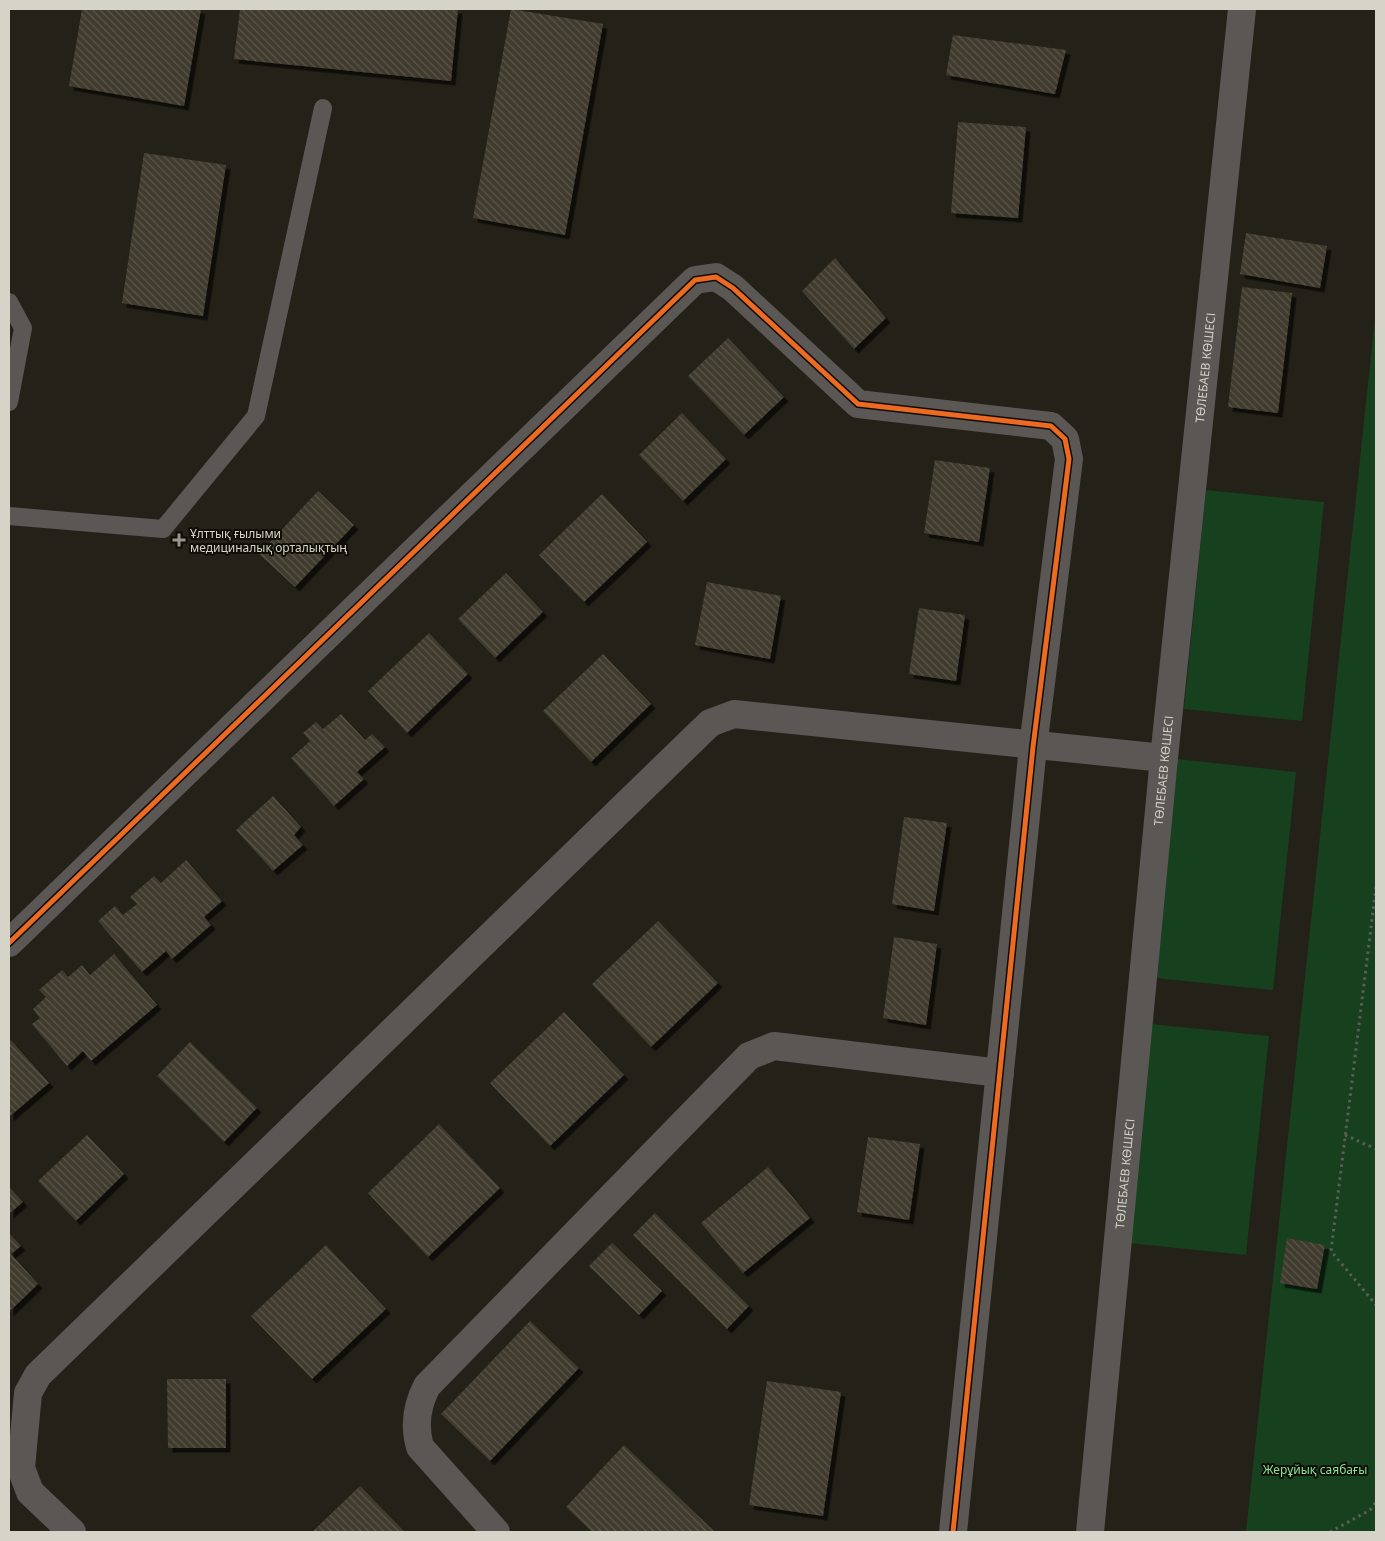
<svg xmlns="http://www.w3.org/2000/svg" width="1385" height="1541" font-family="'Noto Sans',sans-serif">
  <defs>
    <pattern id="building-back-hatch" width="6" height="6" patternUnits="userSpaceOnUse" patternTransform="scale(1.25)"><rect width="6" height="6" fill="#3f3b2d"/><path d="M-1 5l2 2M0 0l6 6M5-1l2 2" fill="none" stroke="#5a564a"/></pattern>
    <filter id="shadow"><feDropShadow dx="4.5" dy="4.5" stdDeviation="0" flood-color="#0009"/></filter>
  </defs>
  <rect width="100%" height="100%" fill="#242118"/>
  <path fill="#17401e" d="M1376,309V1532H1246Z
    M1206,490L1324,502L1302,721L1184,709Z
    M1178,759L1296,772L1273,990L1155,978Z
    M1151,1024L1269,1036L1246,1255L1128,1243Z"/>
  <path fill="url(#building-back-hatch)" filter="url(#shadow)" d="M82,9H201L184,106L69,86Z
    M240,9H458L451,81L234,59Z
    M511,9L603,24L565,235L473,218Z
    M953,35L1066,50L1055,94L946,75Z
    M958,122L1026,127L1018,218L951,213Z
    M144,153L226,165L203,316L122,303Z
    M1246,233L1327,246L1320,288L1240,274Z
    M835,258L886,318L854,349L802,291Z
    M1242,287L1292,293L1278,413L1228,407Z
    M728,338L784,397L744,435L688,376Z
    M682,413L726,459L683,501L639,455Z
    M935,460L990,468L979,542L924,533Z
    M318,491L354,525L295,587L259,554Z
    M602,494L647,542L584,602L539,555Z
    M506,573L543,612L495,658L458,619Z
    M707,582L781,596L770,659L695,645Z
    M919,608L965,615L956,681L909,674Z
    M429,633L468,674L407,733L368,691Z
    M603,654L651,704L591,762L543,711Z
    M341,714L365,740L372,734L385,747L357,772L364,779L334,806L291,758L310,741L303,733L316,722L323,729Z
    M273,796L301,827L294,835L303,845L273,871L236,830Z
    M904,817L947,823L934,911L892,904Z
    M186,860L222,901L204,917L211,925L172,959L166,951L142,972L98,921L115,906L123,915L137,904L130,897L154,876L161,883Z
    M658,921L718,983L651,1047L592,984Z
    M894,937L937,944L926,1025L883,1018Z
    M114,954L157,1005L91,1061L83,1051L67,1066L32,1024L40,1018L33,1009L46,997L39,990L62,970L68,977L82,965L90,975Z
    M564,1012L624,1075L550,1146L490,1083Z
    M11,1040L49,1083L9,1117V1042Z
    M190,1042L257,1108L224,1142L157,1076Z
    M439,1124L500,1188L428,1257L368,1193Z
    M87,1135L124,1174L76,1221L38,1181Z
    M868,1137L920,1144L909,1220L857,1212Z
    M768,1167L810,1218L743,1273L701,1223Z
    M9,1187L23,1202L9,1214Z
    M655,1213L749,1306L727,1329L633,1235Z
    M9,1233L21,1246L11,1254L38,1284L9,1312Z
    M1287,1238L1325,1245L1317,1289L1280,1283Z
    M612,1243L662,1291L639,1315L589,1266Z
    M326,1245L386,1309L312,1379L251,1316Z
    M530,1321L579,1368L490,1461L441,1414Z
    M167,1379H226V1448H168Z
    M767,1381L841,1392L823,1516L749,1505Z
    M624,1445L714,1531L713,1532H592L566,1507Z
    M360,1486L405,1532H312Z"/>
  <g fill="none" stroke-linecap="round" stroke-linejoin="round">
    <path stroke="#5e5c58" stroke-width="3" stroke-dasharray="2.5 4" stroke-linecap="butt" d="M1376,887L1331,1251L1376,1305
      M1345,1135L1376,1149
      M1330,1532L1370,1510L1376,1502"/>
    <path stroke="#5a5754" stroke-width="18" d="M9,302L23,328L9,402
      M9,516L163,529L256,416L323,108"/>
    <g stroke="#5a5754" stroke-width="28">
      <path d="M9,943L695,280L716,277L733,288L858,404L1051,426L1065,439L1069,459L1033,747L953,1532"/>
      <path d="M72,1532L30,1492L21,1468L28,1393L38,1375L710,723L734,714L1164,758"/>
      <path d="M496,1532L420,1447C414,1426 417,1405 427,1386L749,1056L774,1046L1000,1073"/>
      <path id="s1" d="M1090,1532L1164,758L1242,9"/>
    </g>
    <g stroke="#100d06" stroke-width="8">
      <path id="cycleway" d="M9,943L695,280L716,277L733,288L858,404L1051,426L1065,439L1069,459L1033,747L953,1532"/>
    </g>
    <use href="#cycleway" stroke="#ed6a23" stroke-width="5"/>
  </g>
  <path fill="#98958b" stroke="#100d06" stroke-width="2" d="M176.5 532.5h5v5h5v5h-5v5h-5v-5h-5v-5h5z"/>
  <g text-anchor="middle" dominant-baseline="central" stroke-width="4" stroke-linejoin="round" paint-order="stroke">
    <g font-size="12" fill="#d6d3c9" stroke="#100d06">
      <text stroke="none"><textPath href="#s1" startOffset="1170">ТӨЛЕБАЕВ КӨШЕСІ</textPath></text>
      <text stroke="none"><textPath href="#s1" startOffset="765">ТӨЛЕБАЕВ КӨШЕСІ</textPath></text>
      <text stroke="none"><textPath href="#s1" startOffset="360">ТӨЛЕБАЕВ КӨШЕСІ</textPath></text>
    </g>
    <g font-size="12" fill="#d6d3c9" stroke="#100d06" text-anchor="start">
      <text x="190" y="533">Ұлттық ғылыми<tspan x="190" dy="14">медициналық орталықтың</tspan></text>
    </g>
    <g font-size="12" fill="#86e593" stroke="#100d06">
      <text x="1315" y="1469">Жерұйық саябағы</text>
    </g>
  </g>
  <rect width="1385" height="1541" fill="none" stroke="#d6d3c9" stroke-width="20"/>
</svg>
